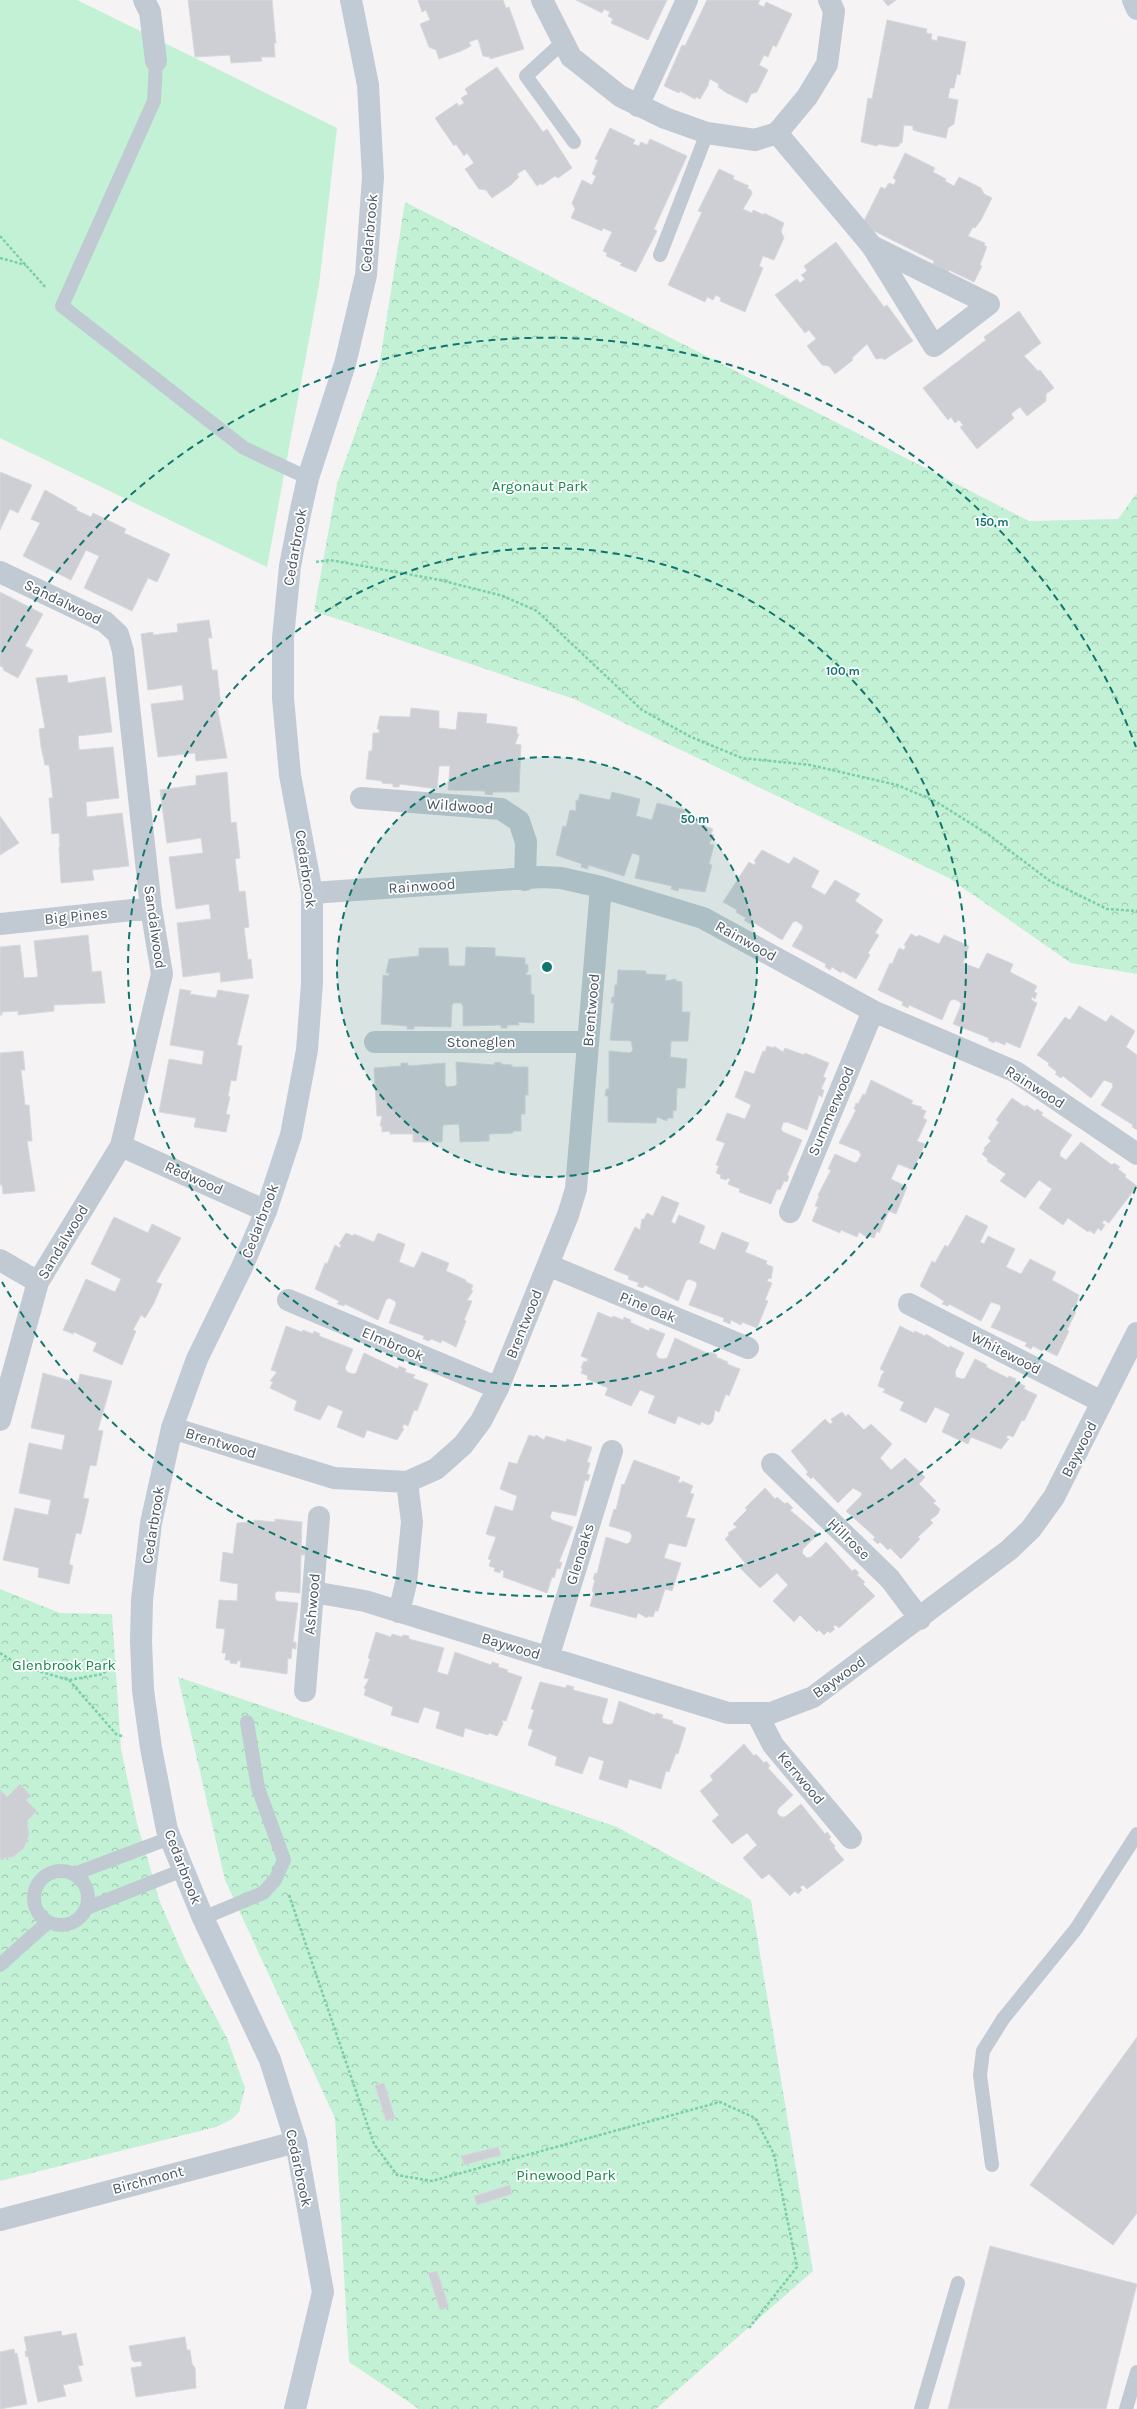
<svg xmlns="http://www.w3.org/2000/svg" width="1137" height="2409" font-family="Karla,sans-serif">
  <defs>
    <pattern id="forest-crowns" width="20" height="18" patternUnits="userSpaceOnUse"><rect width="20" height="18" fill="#c3f1d5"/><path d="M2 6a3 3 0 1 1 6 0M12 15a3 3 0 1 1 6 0" fill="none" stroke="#a0c6b0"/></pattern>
  </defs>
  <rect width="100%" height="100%" fill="#f5f3f3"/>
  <path fill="#c3f1d5" d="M0,0H77L337,128L319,285L267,567L0,438Z"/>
  <path fill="url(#forest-crowns)" d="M405,202L1029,521L1118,519L1137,493V974L1071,963L949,878L574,699L314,611L337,484L379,367Z
    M0,1589L60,1613L112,1614L121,1749L137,1823L160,1902L184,1957L227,2038L245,2088L239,2112L232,2119L216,2127L0,2181Z
    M178,1677L617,1827L751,1900L813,2271L656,2409H419L349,2362L335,2118L225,1880Z"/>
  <path fill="#cdcfd5" stroke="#d7d9de" d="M188,0H272L276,43H274L275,57H261L262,61L231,63L230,55L195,57Z
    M418,0H503L506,8L509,7L524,49L490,59V57L483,56L478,39L469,42L471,46L461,51L439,59L436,50L429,47L420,24L430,20L426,10L422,12Z
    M576,0H667L648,40L611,23L613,19L608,16L610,12L604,9L602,13Z
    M707,0H760L758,4L764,7L766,2L792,14L776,47L773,45L768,57L764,55L759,65L768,70L757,92L751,94L747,103L727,93L718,87L719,84L710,79L708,84H709L700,99L696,97L695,99L680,91L679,93L664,86L682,45L685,46Z
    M883,0H896L888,6Z
    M887,20L927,29L926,33L932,34L931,39L937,41L938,36L966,42L960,75L957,74L954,88H950L948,98L958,100L954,124L948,128L946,138L923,133L913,130V126L904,125L902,143H900L899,146L894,147L878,144L877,146L861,142L868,98L872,99Z
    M497,67L543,132L547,129L572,168L558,178L555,176L542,185L541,183L537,186L525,169L517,174L519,177L511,185L492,198L486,190L479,189L465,169L474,163L467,153L464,156L456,144L454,146L435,118L457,103L459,106L464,103L461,98L468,94L465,89Z
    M610,128L635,140L633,144L639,146L641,142L647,145L650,139L687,156L654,229L657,231L636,272L620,265L622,263L606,256L607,253L603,251L612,232L603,228L602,231L571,218L575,209L572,203L582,180L592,185L596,176L592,174L598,160L595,159Z
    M905,153L935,168L933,172L946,179L945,181L954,186L959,177L981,188L984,194L992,198L981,220L975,228L973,227L968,236L985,243L984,245L987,247L980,265L982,266L974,282L949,270L948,272L933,264L934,261L862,225L881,187L885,189L889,183L894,185L896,180L893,178Z
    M719,169L734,176L733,179L749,186L747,188L751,190L752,194L743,209L752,213L753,210L764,215V213L784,223L781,231L784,238L774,260L763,256L759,266L763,268L745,312L720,301L721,298L716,295L713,300L707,297L705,302L668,285L702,212L698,211Z
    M836,242L884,307L887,305L913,341L884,360L883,358L876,359L867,344L852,358L853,360L835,374L829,366L822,365L807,346L816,339L809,330L805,333L775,295L797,279L800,283L805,279L801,275L807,271L804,266Z
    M1019,311L1041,343L1024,356L1038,371L1040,370L1054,388L1046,394V401L1027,416L1020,407L1011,414L1014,418L977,449L960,427L963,425L959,420L955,423L951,417L948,420L923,388L986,340L984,337Z
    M0,472L32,485L18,513L10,509L0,530Z
    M45,490L77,508L76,510L91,517L93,513L126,529L124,533L170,554L157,582L148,578L132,611L84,588L99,556L86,550L71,580L23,556L40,523L31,519Z
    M0,592L43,614L25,646L33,650L18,678L3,670L4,668L0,666Z
    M209,620L212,638H208L212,670H217L221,706H217L227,758L196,761L195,753L158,757L151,704L184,700L182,685L148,690L141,634L153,632V635L178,632L177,624Z
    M67,675L68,683L105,677L112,732L78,736L79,750L113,747L119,798L86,802L87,817L122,813L129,866L92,870L94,880L61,883L59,847H60L59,833L52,834L49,798H53L49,765H45L41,747L39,729L45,728L36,678Z
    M411,708L439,711V728L456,730L458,712L487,714L486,723L517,727V734H519L515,744L521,745L519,792H493L492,795L485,794V791L448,790L450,766H439L437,789L400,784L399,787H393V784L382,783V781L366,779L369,751H372L373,733H379V729H377L380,716L410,717Z
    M227,772L231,823L236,822L240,858L235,859L239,892L245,891L249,927L244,928L248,960L251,959L253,978L221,982L220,972L183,977L177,923L211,919L209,904L176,909L169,857L203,853L201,838L167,843L160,790L196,785V776Z
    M612,792L640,799L636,816L652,820L657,803L685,810L683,818L705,824V826L713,829L711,834L714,835L709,844L714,845L709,864L712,865L705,892L679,888L678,891L671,889L672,886L635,878L640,858L639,855L632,853L624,876L588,865V869L581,867L582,864L556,855L563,826L566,827L570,810L576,811V800L578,801L580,794L610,800Z
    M0,816L19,843L0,855Z
    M762,850L789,864L794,857L819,871L811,887L825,895L835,880L860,894L855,901L883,920L875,933L879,935L868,953L870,955L856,979L842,971L841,973L832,967L830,970L825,967L826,964L792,946L803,928L802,925L796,921L793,922L782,940L751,921L750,924L744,920L746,918L736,912L737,910L723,902L749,862L754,865L756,862L754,861Z
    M911,934L917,937L919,935L939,944L944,935L969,946L963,963L979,969L987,953L1013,964L1010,972L1037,986L1034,992L1037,993L1035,999L1032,997L1031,1000L1037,1003L1020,1048L1006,1042L1005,1045L995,1041L994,1043L988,1040L989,1038L953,1024L961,1005L960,1002L954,999L950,1001L942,1020L909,1005L908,1008L902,1005L903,1002L878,990L890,963L892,964L899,948L904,950L906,946L904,945Z
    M88,935L92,972L101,971L105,1003L54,1005V1011L18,1015V1011L2,1012V1015H0V947L20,945L24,978L38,977L34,941Z
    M466,947L495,948V956L525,958V964L528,965V972H526V975H531V994L534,995V1023L518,1022L519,1025H507V1028H501V1025L463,1026V1006L461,1003H454L452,1005L451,1027L414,1026V1029H407V1026L381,1024L383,975L389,976V973H386L389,959L419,956V948H448L449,966H465Z
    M618,970L646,971V974L666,975L665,981L676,979V981L682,982V1012H690L688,1041H671L670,1057L687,1059L685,1088H677L676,1111L673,1110V1118H667V1121L657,1117L656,1123L608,1122V1096H605L606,1089H609V1051L630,1053L633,1050L631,1041L610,1040L614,1003H611L612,997H614L615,985H617Z
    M180,989L191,991L190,994L216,998L218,990L249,995L237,1045L242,1046L236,1081L231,1080L228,1096L230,1097L226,1114L230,1115L226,1132L194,1127L196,1118L159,1112L169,1059L202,1065L204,1051L170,1045Z
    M1079,1006L1106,1022L1111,1015L1135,1031L1126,1047L1137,1055V1130L1132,1127L1133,1125L1101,1105L1113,1087L1112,1083L1104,1080L1091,1098L1063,1076L1061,1078L1055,1074L1057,1072L1048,1065L1049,1063L1037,1055L1065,1017L1070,1020Z
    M767,1046L774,1048V1046L783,1052L785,1048L804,1055L805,1053L829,1063L823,1077L826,1078L821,1089L824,1090L822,1097L819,1095L807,1130L787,1122L783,1123L781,1129L783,1132L802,1140L787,1175L789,1176L787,1182L784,1181L780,1190L777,1189L771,1204L739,1192L740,1189L728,1184L730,1179L728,1178L726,1180L720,1178L721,1175L716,1173L719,1166L716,1165L725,1143L716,1140L727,1113L745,1119L751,1105L735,1097L745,1071L754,1074L763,1051L765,1052Z
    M23,1051L25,1070H21L25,1105H29L32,1141H27L35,1191L3,1194L2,1185H0V1053Z
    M456,1062L494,1065V1063L501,1062V1064L512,1065V1067H528V1095H525V1114H521V1131H513V1133L489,1134V1141L460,1142L459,1124L443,1125L442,1142H413V1134H390V1131L382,1132V1126H380L382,1116H377L374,1068L401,1066V1063H408V1066L445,1063V1084L447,1087L455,1086L457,1084Z
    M871,1080L913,1101L911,1104L922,1107L921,1109L926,1111L923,1118L927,1120L917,1141L925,1144L913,1170L898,1164L891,1179L907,1187L896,1214L889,1211L879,1233L877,1231L874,1238L869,1236L868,1238L859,1232L857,1237L841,1230L840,1233L812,1221L818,1207L815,1206L819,1196L818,1195L831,1170L828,1169L835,1154L855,1163L858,1161L861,1155L859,1151L839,1143L856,1110L854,1109L856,1103L858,1104L863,1094L865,1095Z
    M1012,1098L1025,1107L1026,1105L1035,1111L1037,1109L1043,1113L1041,1115L1072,1135L1060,1152V1156L1066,1160L1081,1142L1112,1165L1114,1163L1120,1167L1118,1169L1126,1175L1125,1177L1137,1186L1109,1223L1104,1220L1102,1223L1105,1225L1101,1231L1098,1228L1094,1234L1089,1230L1088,1232L1068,1218L1063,1225L1039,1208L1052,1189L1039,1180L1025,1198L1000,1181L1006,1174L987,1161L988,1159L982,1154L985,1150L984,1148L991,1141L988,1138L999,1122L996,1120Z
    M662,1196L679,1203L671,1222L675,1224L679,1215L705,1226L699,1243L715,1250L722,1232L749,1243L745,1252L767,1261L766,1264L773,1267L771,1279L769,1278L767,1281L772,1283L765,1300L768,1301L757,1328L742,1322L741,1325L731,1320L730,1324L723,1321L724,1318L689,1305L697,1285L696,1282L689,1279L686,1281L678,1301L645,1285L643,1288L637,1286L639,1283L628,1279L629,1276L614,1270L635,1227L640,1230L642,1219H644L647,1213L653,1216Z
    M966,1215L988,1226L980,1242L984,1244L988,1236L1015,1249L1006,1267L1021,1274L1030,1259L1056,1272L1052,1280L1079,1295L1075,1308L1073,1307L1071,1310L1076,1312L1067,1330L1069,1331L1057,1356L1043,1349L1042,1351L1033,1346L1031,1349L1025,1346L1027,1343L991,1327L1001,1308L1000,1305L991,1302L981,1321L949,1304L948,1306L942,1304L944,1301L920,1286L932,1261L935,1263L945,1245L948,1247Z
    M114,1217L148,1233L152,1224L181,1238L156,1282L162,1284L154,1303L145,1318L141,1315L133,1330L136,1331L122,1365L93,1351L97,1343L74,1332L73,1334L63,1330L86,1279L115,1292L121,1279L91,1264Z
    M346,1233L353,1236L354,1234L374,1242L378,1233L405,1244L399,1262L414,1268L422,1252L449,1263L446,1271L466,1280V1282L473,1285L471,1290L473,1291L467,1300L472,1301L464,1320L466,1321L456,1347L442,1340L441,1343L431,1339L429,1341L423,1339L424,1336L389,1323L396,1304L395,1301L389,1298L386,1300L378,1320L345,1304L344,1306L337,1304L339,1301L315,1289L325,1263L327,1264L335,1245L340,1248L341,1244H339Z
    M598,1312L612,1318L613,1316L623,1320L624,1317L631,1320L630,1322L649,1331L650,1328L665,1334L656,1354L658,1358L663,1359L667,1358L675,1338L709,1354L710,1352L717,1355L716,1357L728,1362L727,1364L740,1369L729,1396L726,1394L719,1412L715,1410L713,1421L709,1425L701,1422L700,1425L678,1416L675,1424L648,1413L655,1396L640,1390L631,1406L605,1395L608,1388L587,1379L588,1376L581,1373L583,1369L581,1368L584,1361L586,1362L588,1359L581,1356Z
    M286,1326L302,1332L303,1330L313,1334L314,1331L320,1334L319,1336L353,1349L345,1368L347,1372L353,1374L356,1373L364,1353L398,1369L399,1366L406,1369L405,1372L415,1375L413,1378L428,1384L417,1411L414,1410L408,1426L404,1424L402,1428L404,1429L397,1440L367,1430L364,1438L337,1427L343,1411L328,1405L320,1420L294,1410L297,1401L270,1388L273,1382L270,1381L277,1372L271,1370Z
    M900,1326L914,1333L915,1331L925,1336L926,1334L949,1348L950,1346L964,1353L955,1372L956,1377L962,1379L965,1378L975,1359L987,1365L986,1367L1008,1378L1009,1376L1016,1379L1015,1381L1025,1386L1024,1389L1037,1395L1024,1421L1022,1420L1013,1437L1008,1435L1006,1438L1009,1439L1001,1449L971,1437L968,1444L942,1432L950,1414L935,1407L926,1423L900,1410L904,1402L883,1392L885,1389L878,1386L882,1374L885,1372L880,1369Z
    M43,1373L78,1383L80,1374L112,1381L98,1430L103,1431L96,1466L90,1465L83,1498L89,1499L81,1534L76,1533L69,1564L73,1566L69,1584L38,1577L39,1568L3,1560L15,1508L48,1515L51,1500L19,1493L29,1443L62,1450L65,1435L31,1428Z
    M842,1412L846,1417L848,1414L864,1430L871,1424L892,1444L880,1458L891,1470L905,1458L925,1477L919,1484L936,1501L933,1503L940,1509L938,1514L930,1520L933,1523L918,1537L920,1539L901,1559L890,1548L888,1550L880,1542L878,1544L873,1540L875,1537L846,1511L861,1496L862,1493L853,1488L838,1503L813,1477L811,1479L806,1474L808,1472L791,1451L825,1419L830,1424L833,1422L831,1419Z
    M529,1435L535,1437L536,1435L544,1440L546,1436L566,1442L567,1439L592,1447L587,1462L590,1463L587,1474L590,1475L588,1481L585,1480L576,1516L552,1511L550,1517L552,1520L573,1527L559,1562H562L560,1569L557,1568L554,1578L552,1577L547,1593L503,1577L504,1571L501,1570L500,1573L494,1571L495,1568L489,1566L491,1560L488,1559L496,1537L486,1534L495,1506L513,1511L517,1496L500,1489L509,1462L517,1464Z
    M634,1460L680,1477L678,1482L682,1483V1481L693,1486L690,1493L694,1494L686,1517L695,1519L686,1547L669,1543L664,1558L681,1563L672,1591L665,1589L658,1611H655L653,1617L648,1616L647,1618L638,1613L636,1618L590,1606L594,1592L592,1591L595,1580L593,1579L595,1573L597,1574L606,1537L627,1544L630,1542L632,1536L630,1532L609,1526L614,1509L616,1510L622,1484L624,1485Z
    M765,1488L775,1499L777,1497L785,1504L787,1502L793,1508L790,1510L818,1534L803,1549L802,1553L807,1558L811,1557L826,1542L852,1571L855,1569L859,1573L857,1575L865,1582L863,1584L875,1596L839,1628L835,1625L833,1627L835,1629L830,1633L828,1631L824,1635L819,1630L817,1632L800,1615L794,1622L773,1601L788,1585L777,1573L760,1588L740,1568L745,1563L725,1539L729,1535L728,1533L737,1527L733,1524L747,1510L745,1508Z
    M275,1519L302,1522L301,1549H306L305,1555H301L300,1593L278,1591L275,1593V1598L277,1601L298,1603L293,1642H296V1649L292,1648L291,1659L288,1658L287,1674L240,1667L241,1661H237V1664L230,1663V1660H225L226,1653H222L225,1629L216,1628L219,1600L237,1601L238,1584L220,1581L223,1552L233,1554L237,1523L252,1522L251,1525L254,1524V1520L275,1522Z
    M376,1632L391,1637L392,1634L402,1637L403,1635L409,1636V1639L444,1648L437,1672L448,1675L455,1652L491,1665L492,1662L499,1664L498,1667L508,1670L507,1672L522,1677L506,1721L502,1720L503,1724L497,1736L489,1733L488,1735L465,1728L463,1737L436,1728L440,1712L424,1707L418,1723L391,1715L393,1707L364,1695L366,1689L364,1688L369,1679L364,1678L370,1659L368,1658Z
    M540,1682L566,1688L567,1685L574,1687L573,1690L608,1699L602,1719L603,1723L609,1725L613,1723L619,1701L655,1715L656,1713L663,1715L662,1718L673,1721L672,1723L686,1728L678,1754L676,1753L669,1772L666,1771L661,1789L629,1779L627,1788L599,1779L604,1761L589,1756L582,1774L555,1765L557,1757L528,1745L533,1730L528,1728L534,1710L531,1709Z
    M744,1744L754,1756L756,1754L764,1763L766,1761L770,1766L768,1768L793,1795L778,1809L777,1813L781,1817H785L801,1804L825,1834L827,1832L831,1837L829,1839L835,1846L834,1848L844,1860L807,1889L803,1885L800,1887L802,1890L798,1894L795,1891L790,1896L769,1874L762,1879L743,1858L757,1845L747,1833L732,1844L712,1821L719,1815L700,1791L713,1780L710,1776Z
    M20,1784L31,1796L26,1800L37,1811L27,1821L29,1835L24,1848L13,1857L0,1859V1790L7,1797Z
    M1137,2037V2213L1113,2245L1030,2185Z
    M384,2083L395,2118L386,2121L375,2085Z
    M498,2147L501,2155L464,2165L461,2156Z
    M510,2185L512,2194L477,2205L474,2196Z
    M990,2246L1137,2284L1106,2409H948Z
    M437,2271L449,2307L440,2310L428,2273Z
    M61,2331L62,2336L76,2333L83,2365L78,2366L82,2381L63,2385L66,2396L38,2402L28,2356L26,2357L25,2351H27L24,2337Z
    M185,2337L187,2350H190L192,2364L195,2368L196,2388L136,2397L131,2368L142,2366L141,2361L135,2362L132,2360L129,2346Z
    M14,2349L15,2354L17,2353L27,2404L0,2409V2352Z"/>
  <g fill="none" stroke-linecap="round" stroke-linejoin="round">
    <path stroke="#7ad0a6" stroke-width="2.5" stroke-dasharray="3 2" stroke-linecap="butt" d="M0,236L46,288
      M0,258L26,265
      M316,562L330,560L440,580L503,596L537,611L642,710L691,737L742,758L810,765L897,785L935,801L989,835L1050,881L1107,909L1137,911
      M0,1653L21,1666L69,1680L103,1674L116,1661
      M69,1680L116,1734L124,1737
      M289,1895L374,2144L397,2175L432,2181L720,2102L755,2118L774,2154L797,2267L749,2328"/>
    <path stroke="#c1cad2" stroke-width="14" d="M563,42L526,76L574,142
      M156,61L154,101L62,306L244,448L308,478
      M660,255L707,133
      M34 1898a27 27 0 1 1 54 0a27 27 0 1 1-54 0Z
      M74,1874L170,1838
      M87,1908L183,1870
      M203,1918L263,1893L275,1880L284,1860L258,1788L247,1722
      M0,1965L48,1922
      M992,2165L980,2075L983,2051L1003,2019L1076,1929L1137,1834
      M921,2409L958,2283
      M1126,2409L1137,2372"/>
    <path stroke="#c1cad2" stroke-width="22" d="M144,0L150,12L156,61
      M542,0L571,57L620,96L665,118L707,133L755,140L777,133L807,97L827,64L834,11L829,0
      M638,106L687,0
      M777,133L872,246L934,346L989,304L872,246
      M0,572L105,622L118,634L123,651L151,908L162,974L121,1146L38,1282L0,1420
      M361,798L501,809L519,821L526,842L525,880
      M312,893L542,877L561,878L601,887L703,918L873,1011L1016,1072L1137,1154
      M0,924L151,908
      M375,1042H588
      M121,1146L266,1211
      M790,1212L873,1011
      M0,1260L38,1282
      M548,1265L748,1348
      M288,1300L498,1388
      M909,1304L1102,1402
      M172,1428L334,1478L407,1482L436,1469L463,1445L481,1421L498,1388L568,1215L576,1189L601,887
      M772,1464L890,1579L920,1619
      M313,1592L365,1601L728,1713H771L813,1697L1009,1550L1031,1529L1054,1497L1137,1333
      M399,1612L406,1583L412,1522L407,1482
      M548,1658L612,1451
      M305,1691L319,1517
      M757,1714L773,1745L851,1838
      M0,2220L296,2142"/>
    <path stroke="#c1cbd6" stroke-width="22" d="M1133,0L1137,9
      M295,2409L323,2292L296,2142L270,2060L203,1918L167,1830L151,1748L143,1690L141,1641L142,1600L151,1523L172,1428L197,1359L242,1267L266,1211L291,1135L307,1050L312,983V893L290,775L283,698V638L290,566L300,514L308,478L345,364L366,275L373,177L368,85L351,0"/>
  </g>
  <circle cx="547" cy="967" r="210" fill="#0f766e" fill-opacity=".12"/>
  <g fill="none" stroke="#0f766e" stroke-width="2" stroke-dasharray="7 5">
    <circle cx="547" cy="967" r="210"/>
    <circle cx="547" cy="967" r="419"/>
    <path d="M1136 1187A629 629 0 0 1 2 1282M2 652A629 629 0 0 1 1136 747"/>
  </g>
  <g text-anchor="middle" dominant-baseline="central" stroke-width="3.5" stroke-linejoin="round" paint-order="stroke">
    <g font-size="15" fill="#4a5661" stroke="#fff">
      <text transform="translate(369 233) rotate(-85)">Cedarbrook</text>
      <text transform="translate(295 547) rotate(-80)">Cedarbrook</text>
      <text transform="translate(63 602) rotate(26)">Sandalwood</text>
      <text transform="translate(460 806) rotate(4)">Wildwood</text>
      <text transform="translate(306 869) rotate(82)">Cedarbrook</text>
      <text transform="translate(422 886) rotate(-4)">Rainwood</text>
      <text transform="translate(76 916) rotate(-6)">Big Pines</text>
      <text transform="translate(155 927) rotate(82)">Sandalwood</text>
      <text transform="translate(746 941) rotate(29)">Rainwood</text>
      <text transform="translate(591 1010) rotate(-85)">Brentwood</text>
      <text x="481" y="1042">Stoneglen</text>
      <text transform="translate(1035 1087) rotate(32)">Rainwood</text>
      <text transform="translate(831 1111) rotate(-67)">Summerwood</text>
      <text transform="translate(194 1178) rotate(24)">Redwood</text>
      <text transform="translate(260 1221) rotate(-69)">Cedarbrook</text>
      <text transform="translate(63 1242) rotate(-59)">Sandalwood</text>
      <text transform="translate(648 1307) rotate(22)">Pine Oak</text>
      <text transform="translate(524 1324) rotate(-68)">Brentwood</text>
      <text transform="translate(393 1344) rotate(23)">Elmbrook</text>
      <text transform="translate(1006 1353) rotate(27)">Whitewood</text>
      <text transform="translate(221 1443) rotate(17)">Brentwood</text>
      <text transform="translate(1079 1449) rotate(-63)">Baywood</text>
      <text transform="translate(153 1525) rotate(-81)">Cedarbrook</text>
      <text transform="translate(849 1539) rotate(44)">Hillrose</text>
      <text transform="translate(580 1554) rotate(-73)">Glenoaks</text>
      <text transform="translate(312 1604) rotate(-85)">Ashwood</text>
      <text transform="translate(511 1646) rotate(17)">Baywood</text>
      <text transform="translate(839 1677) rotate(-35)">Baywood</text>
      <text transform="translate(801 1778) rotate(50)">Kerrwood</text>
      <text transform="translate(183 1867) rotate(69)">Cedarbrook</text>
      <text transform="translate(299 2168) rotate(78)">Cedarbrook</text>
      <text transform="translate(148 2180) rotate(-15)">Birchmont</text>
    </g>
    <g font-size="15" fill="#17864f" stroke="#fff">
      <text x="540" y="486">Argonaut Park</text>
      <text x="64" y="1665">Glenbrook Park</text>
      <text x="566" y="2175">Pinewood Park</text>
    </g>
  </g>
  <circle cx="547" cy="967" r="6" fill="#0f766e" stroke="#fff" stroke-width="2"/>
  <g font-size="12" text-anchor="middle" font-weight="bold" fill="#0f766e" stroke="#fff" stroke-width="3.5" stroke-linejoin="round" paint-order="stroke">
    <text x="992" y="526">150 m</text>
    <text x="843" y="675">100 m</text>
    <text x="695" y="823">50 m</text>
  </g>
</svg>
